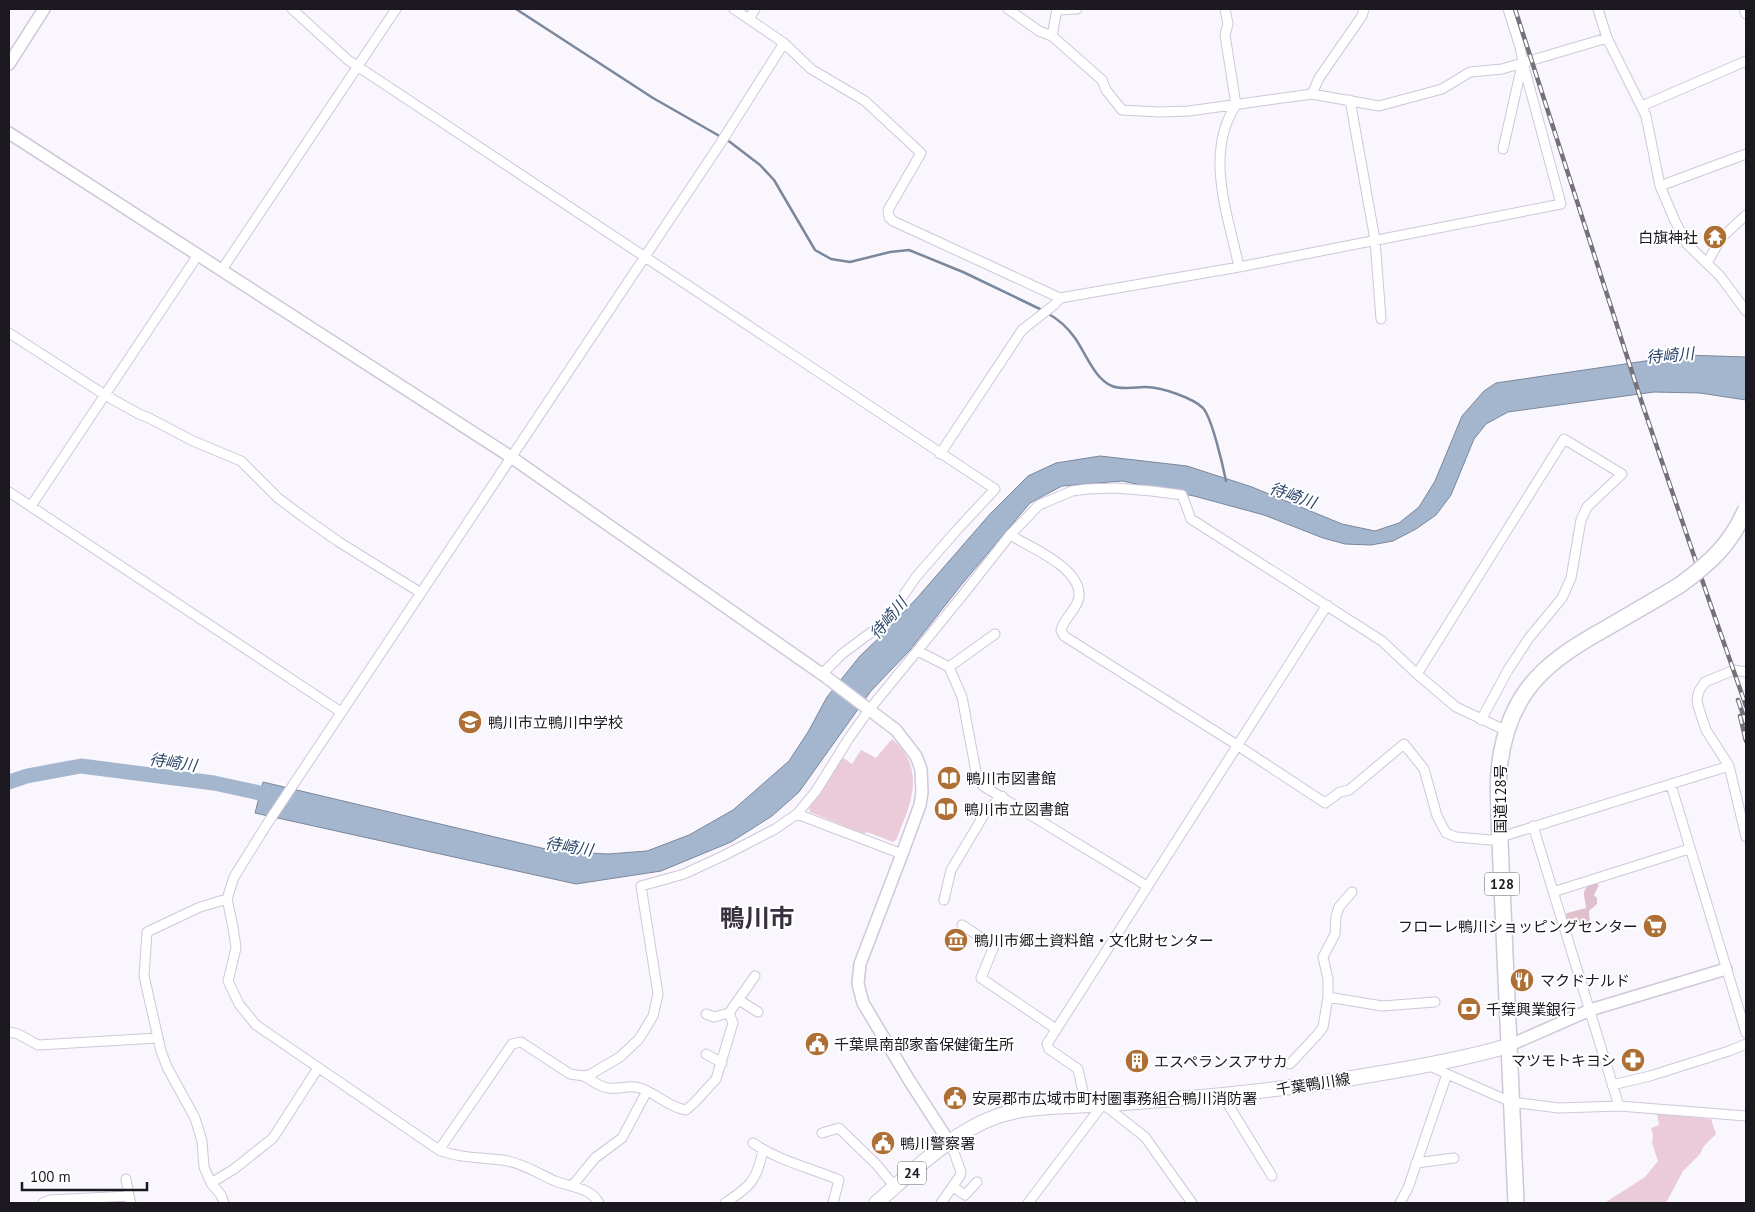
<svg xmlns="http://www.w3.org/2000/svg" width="1755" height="1212" font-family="'PT Sans','Noto Sans JP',sans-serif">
  <rect width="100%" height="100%" fill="#f9f6fe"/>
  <path fill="#ebcbd8" d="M892,739C927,769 911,804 896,840L893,842L867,832L864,834L810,812L809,806L842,757L852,764L861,750L876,758Z
    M1657,1114L1711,1119L1716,1134L1704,1146L1700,1154L1683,1171L1666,1203H1608L1606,1202L1645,1177L1658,1161L1652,1143L1653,1135L1651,1128L1659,1125Z"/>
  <path fill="#e0c0cd" d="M1594,882L1599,885L1594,895L1597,898V904L1589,911L1590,925L1581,926L1574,919H1566L1565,916L1567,913L1586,908C1585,894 1579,891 1594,882Z"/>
  <path fill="#a4b6ce" stroke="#7b879a" d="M1686,355L1746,357V400L1700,393L1654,392L1508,412L1486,424L1474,439L1451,495L1436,515L1416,529L1393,541L1371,545L1345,544L1323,538L1264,515L1194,496L1122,481L1062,486L1030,503L962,584L910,650L871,691L799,792L772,816L731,842L661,871L576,884L255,813L263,782L554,851L608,854L647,851L689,835L733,810L789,761L808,732L827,697L860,656L883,634L917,598L990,514L1028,476L1056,463L1100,456L1187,466L1252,487L1342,524L1375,531L1399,523L1419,507L1435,481L1462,416L1484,391L1496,383Z"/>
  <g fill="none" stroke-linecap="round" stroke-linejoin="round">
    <path stroke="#7b879a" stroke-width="2.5" d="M516,9L653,98L730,142L760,165L774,180L815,250L831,259L850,262L890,252L909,250L963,272L1042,310
      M1047,313C1058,319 1068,328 1075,338C1085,352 1095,380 1112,386C1121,390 1137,387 1146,387C1161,387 1193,398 1203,408C1212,418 1223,466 1226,481"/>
    <path stroke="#a4b6ce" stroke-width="15" d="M9,782L27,776L81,766L214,783L278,797"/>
    <g stroke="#cfc7da" stroke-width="11">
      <path id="street" d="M292,9L348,60L995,489L956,531L916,577L885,622L842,654L822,674
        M734,9L784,43L811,69L865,101L921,153L888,210L889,217L893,221L1060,298L1239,267L1561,204L1523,63L1520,47L1508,9
        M1008,9L1039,31L1052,36L1102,80L1106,90L1122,110L1159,112L1189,111L1312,94L1379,106L1442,89L1470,72L1502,69L1607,38
        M1225,9L1228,24L1225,35L1236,105C1204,153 1228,215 1239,267
        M1598,9L1607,38L1646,116L1660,186L1675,221L1687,244L1720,276L1746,311
        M1744,9L1746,14
        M1058,10L1077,9
        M749,19L755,9
        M1052,36L1057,9
        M1312,94L1319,78L1362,16L1364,9
        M1350,100L1375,240L1381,319
        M1642,106L1746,61
        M1503,149L1522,65
        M1660,186L1746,154
        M1707,263L1721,238L1746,215
        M221,271L396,9
        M9,333L105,395L139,414L149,418L193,441L241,461L278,498L302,516L339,542L421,593
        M940,454L1022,330L1054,305L1060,298
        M9,492L341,712
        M31,506L198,255
        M1010,535C1030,547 1081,568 1079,596C1079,607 1064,618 1061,630L1064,636L1237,745L1325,803L1340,792L1349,790L1404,744L1424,769L1437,816L1446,833L1456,837L1491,840L1729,766
        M918,651L949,667L962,697L977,777L983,786L1147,886
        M949,667L995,634
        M1746,672L1734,670L1705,682L1699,691L1697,699L1698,706L1706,730L1729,766L1746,837
        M1417,674L1564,439L1622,474L1587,507L1581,520L1571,578L1562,598L1529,638L1508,670L1481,720
        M1671,785L1746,1033
        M797,814L902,854
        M1533,826L1619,1106
        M1553,892L1689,849
        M944,900L951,870L985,813L1002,796
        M962,925L994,946L981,978L1056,1029
        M1328,997L1382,1006L1435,1002
        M739,1000L758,1012
        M706,1014L714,1017L729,1013L755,976
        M9,1032L18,1034L38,1045L158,1038
        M706,1054L722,1063
        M1290,1064L1317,1035L1323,1027L1328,997V979L1323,957L1335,934L1336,916L1339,907L1352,892
        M1428,1065L1447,1074L1511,1102L1559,1108L1619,1106L1746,1116
        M584,1076C591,1080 600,1087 608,1088C619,1090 629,1084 640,1088C656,1093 668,1107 686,1110L695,1102L716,1079L733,1023L729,1013
        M1612,1085L1650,1076L1729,1051L1746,1044
        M1223,1096L1272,1176
        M1086,1105L1078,1069L1049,1049L1047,1044L1327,605
        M822,1133L839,1128L877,1165L895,1187
        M753,1143C779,1161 811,1168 839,1180L833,1203
        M439,1150L512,1044L521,1042L570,1074L584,1076L591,1074L620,1057L639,1039L653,1016L658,994L641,886L684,874L725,855L775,829L797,814L816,791L849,738L869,710L962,596L1010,535L1039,505L1072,491L1087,489L1115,488L1152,491L1182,495L1191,519L1382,641L1417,674L1456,707L1507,731
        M1416,1163L1454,1158
        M126,1179L129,1196
        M211,1183L234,1169L273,1138L318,1068
        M572,1186L595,1158L622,1138L647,1091
        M953,1187L965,1195L977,1182
        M43,1203L50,1200L129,1196L131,1203
        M224,1203L221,1195L211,1183L204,1167L202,1141L195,1118L167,1067L161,1051L144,976L147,932L200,907L227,899
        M599,1203C590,1187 570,1187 555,1181C539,1174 526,1165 508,1161C485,1157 461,1159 439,1150L256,1025L239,1004L228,981L236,948L233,927L227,899L234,877L267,824L720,144L784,43
        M725,1203C751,1186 757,1180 763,1150
        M941,1203L960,1176L961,1172L952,1147L949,1142
        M1028,1203L1103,1104L1145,1137L1192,1203
        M1400,1203L1408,1188L1447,1074"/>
    </g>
    <g stroke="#cfc7da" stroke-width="14">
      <path id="secondary" d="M9,64L44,9
        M9,133L511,457L826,677L896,730L916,756L921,769L922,792L920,805L902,854L860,964L858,984L863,1003L909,1080L949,1142
        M1508,1046L1590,1010L1726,969"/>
    </g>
    <g stroke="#cfc7da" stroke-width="16">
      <path id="primary" d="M876,1203C911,1173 951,1133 995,1117C1025,1106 1057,1107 1088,1105C1117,1104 1146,1101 1175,1099C1245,1094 1313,1085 1382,1073C1424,1066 1467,1058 1508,1046"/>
    </g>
    <g stroke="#cfc7da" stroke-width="18">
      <path id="highway" d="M1516,1203L1499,819C1499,800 1497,781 1500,762C1510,688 1549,660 1610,626C1634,612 1657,599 1680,585"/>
    </g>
    <use href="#street" stroke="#fff" stroke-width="9"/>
    <use href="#secondary" stroke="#fff" stroke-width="11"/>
    <use href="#primary" stroke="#fff" stroke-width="14"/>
    <use href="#highway" stroke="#fff" stroke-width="15"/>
    <g stroke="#747179" stroke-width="4.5">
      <path id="rail" d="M1515,9L1642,403L1711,606L1746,706
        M1738,700L1746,723
        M1740,716L1746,741"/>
    </g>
    <use href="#rail" stroke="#fff" stroke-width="2.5" stroke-dasharray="8" stroke-linecap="butt"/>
    <g stroke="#cfc7da" stroke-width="18" stroke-linecap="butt">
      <path id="highway-bridge" d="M1680,585C1710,563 1731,544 1746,509"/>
    </g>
    <use href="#highway-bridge" stroke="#fff" stroke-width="15"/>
  </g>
  <defs>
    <g id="temple-disc" transform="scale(1.25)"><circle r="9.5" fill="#ae6f35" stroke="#fff"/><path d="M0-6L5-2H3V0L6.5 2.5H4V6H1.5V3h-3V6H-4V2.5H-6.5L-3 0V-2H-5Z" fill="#fff"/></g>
    <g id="school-disc" transform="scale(1.25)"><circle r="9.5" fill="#ae6f35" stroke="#fff"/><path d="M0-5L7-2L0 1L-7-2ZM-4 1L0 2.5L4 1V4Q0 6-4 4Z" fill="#fff"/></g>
    <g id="library-disc" transform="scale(1.25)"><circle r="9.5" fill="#ae6f35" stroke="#fff"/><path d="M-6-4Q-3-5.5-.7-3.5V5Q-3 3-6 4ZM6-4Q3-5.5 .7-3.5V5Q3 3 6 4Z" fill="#fff"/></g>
    <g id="supermarket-disc" transform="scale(1.25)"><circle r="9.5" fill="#ae6f35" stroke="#fff"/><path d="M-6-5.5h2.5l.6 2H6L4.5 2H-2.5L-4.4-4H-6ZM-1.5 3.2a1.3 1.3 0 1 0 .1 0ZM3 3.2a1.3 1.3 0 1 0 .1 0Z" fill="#fff"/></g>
    <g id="museum-disc" transform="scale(1.25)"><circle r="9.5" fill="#ae6f35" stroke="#fff"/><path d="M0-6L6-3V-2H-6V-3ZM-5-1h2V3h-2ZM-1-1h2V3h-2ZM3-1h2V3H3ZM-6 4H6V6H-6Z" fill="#fff"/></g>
    <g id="restaurant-disc" transform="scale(1.25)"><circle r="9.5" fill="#ae6f35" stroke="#fff"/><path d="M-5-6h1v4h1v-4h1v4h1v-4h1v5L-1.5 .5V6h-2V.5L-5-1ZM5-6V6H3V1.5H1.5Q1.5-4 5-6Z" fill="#fff"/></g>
    <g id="bank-disc" transform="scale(1.25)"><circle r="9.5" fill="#ae6f35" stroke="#fff"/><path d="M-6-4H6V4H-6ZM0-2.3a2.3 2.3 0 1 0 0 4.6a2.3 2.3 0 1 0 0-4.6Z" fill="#fff"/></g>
    <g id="civic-disc" transform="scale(1.25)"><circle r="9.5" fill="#ae6f35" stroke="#fff"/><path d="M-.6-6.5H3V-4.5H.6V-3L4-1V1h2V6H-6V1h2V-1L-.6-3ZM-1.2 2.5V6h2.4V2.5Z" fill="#fff"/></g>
    <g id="pharmacy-disc" transform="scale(1.25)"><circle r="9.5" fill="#ae6f35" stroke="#fff"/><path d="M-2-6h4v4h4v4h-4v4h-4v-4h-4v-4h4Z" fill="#fff"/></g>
    <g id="building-disc" transform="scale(1.25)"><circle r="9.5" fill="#ae6f35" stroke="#fff"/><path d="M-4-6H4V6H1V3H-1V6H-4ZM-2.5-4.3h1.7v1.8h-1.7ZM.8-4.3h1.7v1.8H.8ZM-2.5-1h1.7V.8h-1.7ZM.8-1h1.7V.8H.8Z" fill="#fff"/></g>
  </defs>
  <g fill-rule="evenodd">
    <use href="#temple-disc" x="1715" y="237"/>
    <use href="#school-disc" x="470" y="722"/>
    <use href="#library-disc" x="949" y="778"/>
    <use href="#library-disc" x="946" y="809"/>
    <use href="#supermarket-disc" x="1655" y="926"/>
    <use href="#museum-disc" x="956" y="940"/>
    <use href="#restaurant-disc" x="1522" y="980"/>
    <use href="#bank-disc" x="1469" y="1009"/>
    <use href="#civic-disc" x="817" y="1044"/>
    <use href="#pharmacy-disc" x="1633" y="1060"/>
    <use href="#building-disc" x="1137" y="1061"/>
    <use href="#civic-disc" x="955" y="1098"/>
    <use href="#civic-disc" x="883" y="1143"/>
  </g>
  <g text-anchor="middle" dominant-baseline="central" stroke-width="4" stroke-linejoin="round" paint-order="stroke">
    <g fill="#fff" stroke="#5f5d62" stroke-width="1">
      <rect x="1484.5" y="872.5" width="35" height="23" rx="4"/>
      <rect x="898" y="1161.5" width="28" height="23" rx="4"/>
    </g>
    <g font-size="14" font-weight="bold" fill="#1b181f">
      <text x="1502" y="884">128</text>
      <text x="912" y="1173">24</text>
    </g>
    <g font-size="15" fill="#1b181f" stroke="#fff" text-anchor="start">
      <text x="1698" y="237" text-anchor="end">白旗神社</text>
      <text x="488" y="722">鴨川市立鴨川中学校</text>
      <text x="966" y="778">鴨川市図書館</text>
      <text x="964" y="809">鴨川市立図書館</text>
      <text x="1638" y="926" text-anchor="end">フローレ鴨川ショッピングセンター</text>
      <text x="974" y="940">鴨川市郷土資料館・文化財センター</text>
      <text x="1540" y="980">マクドナルド</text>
      <text x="1486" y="1009">千葉興業銀行</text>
      <text x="834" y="1044">千葉県南部家畜保健衛生所</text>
      <text x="1616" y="1060" text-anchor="end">マツモトキヨシ</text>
      <text x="1154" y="1061">エスペランスアサカ</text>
      <text x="972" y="1098">安房郡市広域市町村圏事務組合鴨川消防署</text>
      <text x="900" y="1143">鴨川警察署</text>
    </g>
    <g font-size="15" fill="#1b181f" stroke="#fff">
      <text transform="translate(1500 799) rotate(-90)">国道128号</text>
      <text transform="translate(1313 1084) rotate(-9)">千葉鴨川線</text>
    </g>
    <g font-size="16" font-style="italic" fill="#2c466b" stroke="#fff">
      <text transform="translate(1670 355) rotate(-5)">待崎川</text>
      <text transform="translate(1293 495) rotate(19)">待崎川</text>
      <text transform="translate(888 618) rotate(-50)">待崎川</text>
      <text transform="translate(173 762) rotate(8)">待崎川</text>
      <text transform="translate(569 846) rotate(9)">待崎川</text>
    </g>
    <g font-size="25" font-weight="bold" fill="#37303f" stroke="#fff">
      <text x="757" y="918">鴨川市</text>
    </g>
  </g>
  <rect width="1755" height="1212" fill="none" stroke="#1b181f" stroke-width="20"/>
  <path d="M22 1182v8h125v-8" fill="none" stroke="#1b181f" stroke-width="2.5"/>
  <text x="30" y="1182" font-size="15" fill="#1b181f" stroke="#ffffff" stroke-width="4" paint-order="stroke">100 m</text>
</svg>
